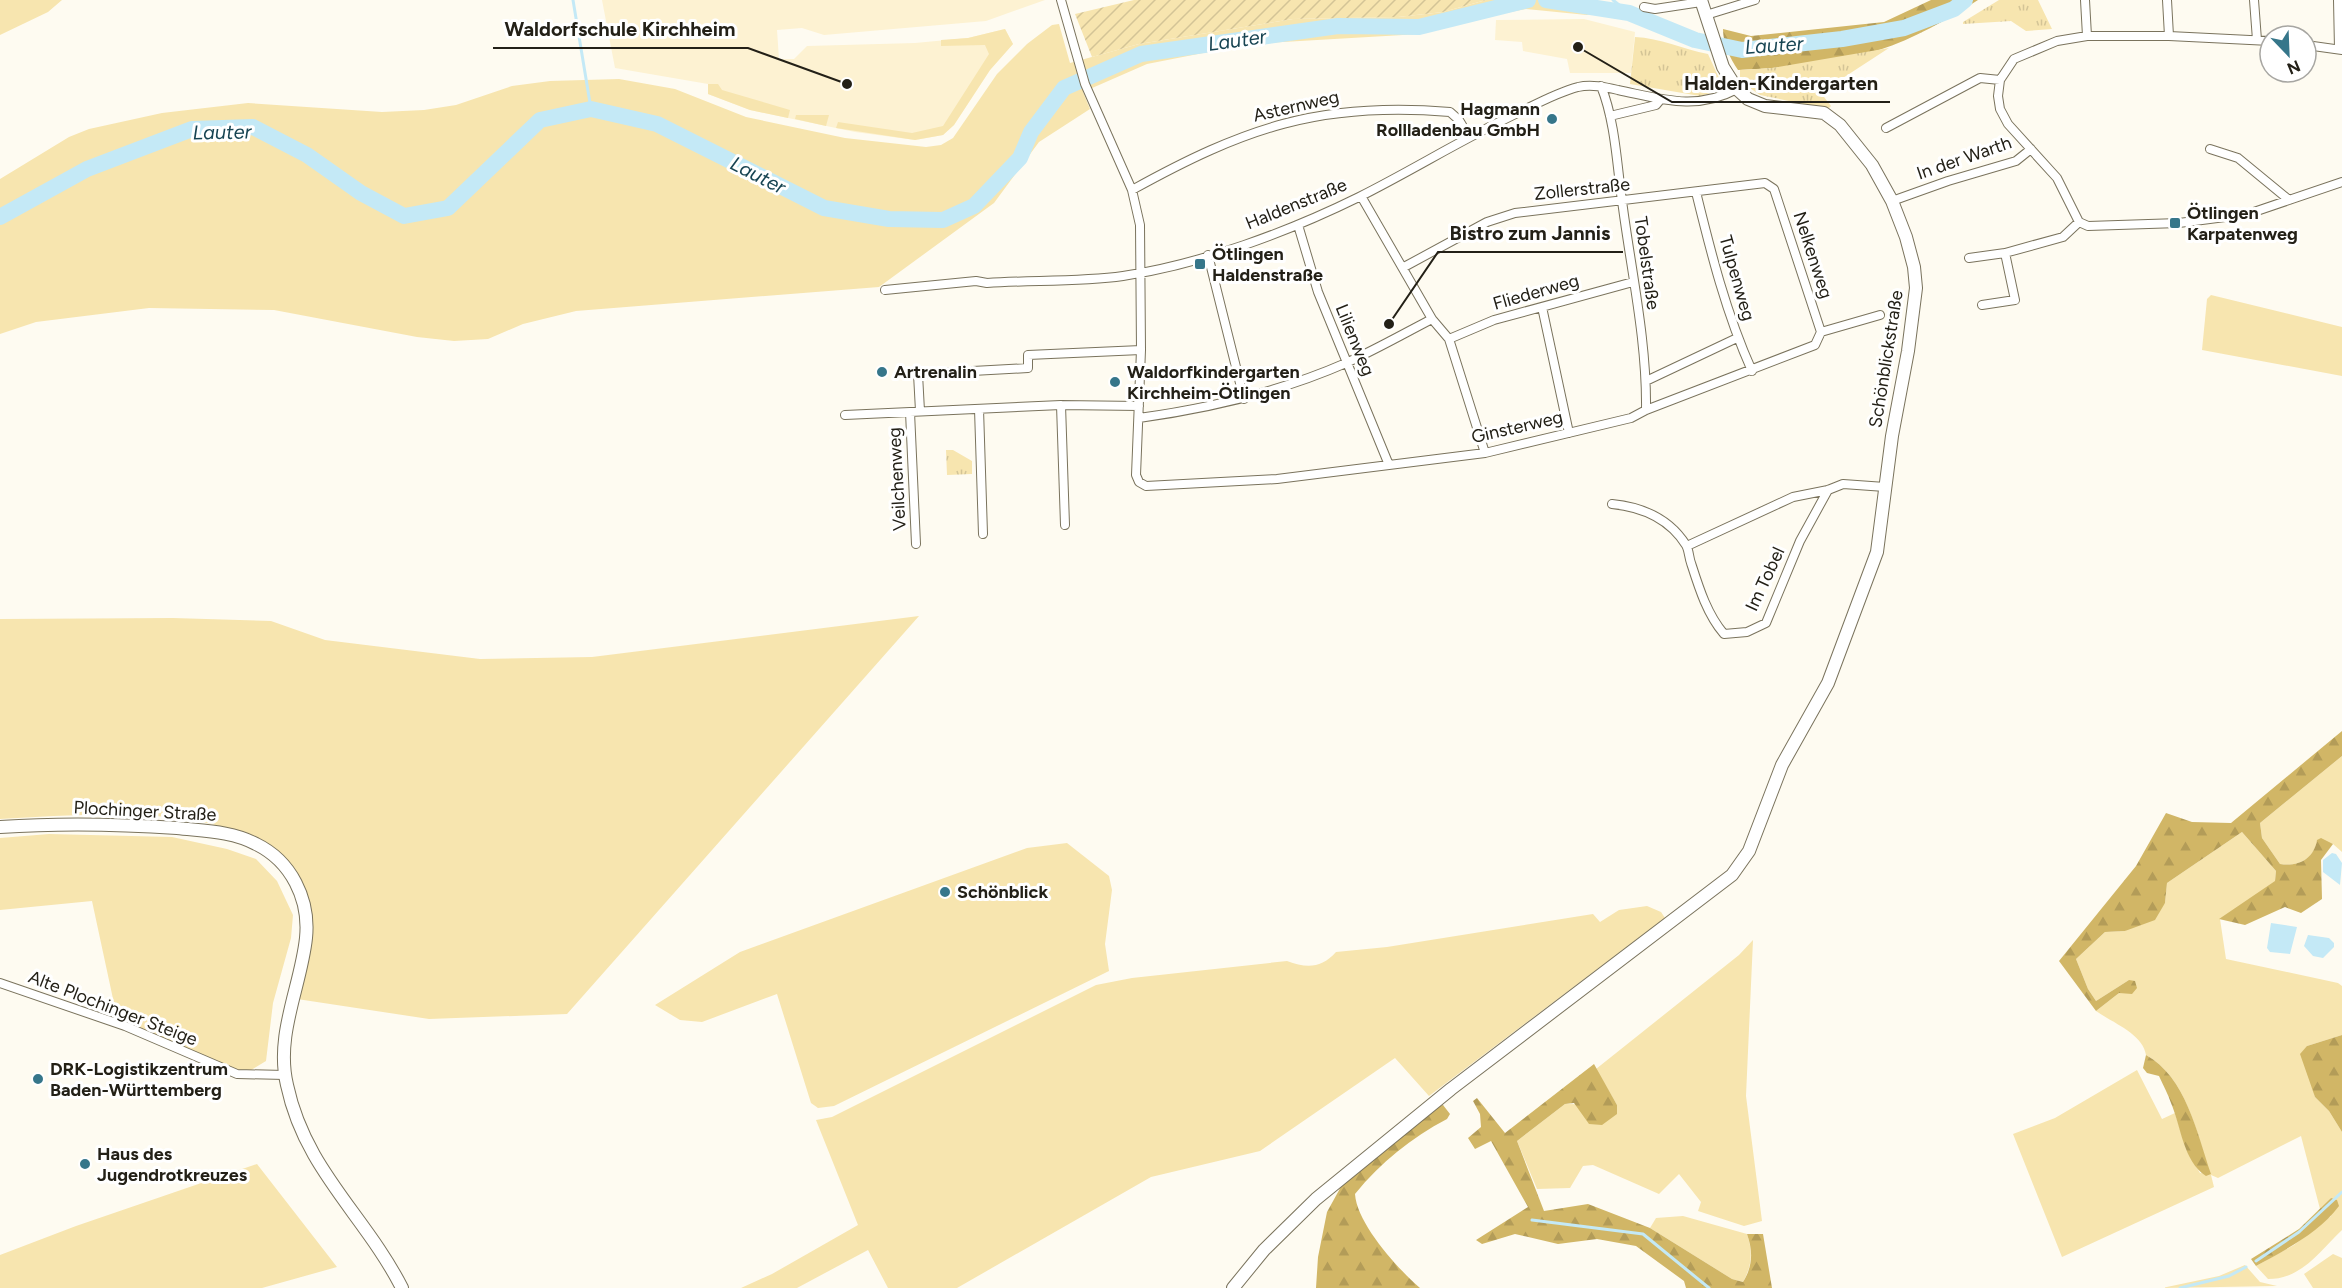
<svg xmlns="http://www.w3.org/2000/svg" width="2342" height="1288" font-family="Figtree,sans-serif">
  <defs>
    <pattern id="forest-firs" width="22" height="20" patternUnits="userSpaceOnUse" patternTransform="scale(1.5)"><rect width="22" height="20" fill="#d1b666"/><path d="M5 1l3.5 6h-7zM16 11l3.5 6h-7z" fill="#b39c58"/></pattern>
    <pattern id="park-tufts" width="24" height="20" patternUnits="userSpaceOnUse" patternTransform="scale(1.5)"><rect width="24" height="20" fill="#f7e5af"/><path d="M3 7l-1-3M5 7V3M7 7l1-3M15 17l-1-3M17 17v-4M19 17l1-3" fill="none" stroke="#d3c496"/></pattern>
    <pattern id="garden-furrows" width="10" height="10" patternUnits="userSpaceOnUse" patternTransform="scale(1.5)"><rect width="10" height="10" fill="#f7e5af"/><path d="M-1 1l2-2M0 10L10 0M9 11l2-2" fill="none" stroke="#d3c496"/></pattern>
  </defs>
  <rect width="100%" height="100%" fill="#fefbf1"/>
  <path fill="#fdf2d2" d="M602,0H1045L986,21L824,35L802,28L777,30L779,59H794L807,46L915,43L968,38L1005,29L1013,44L990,70L954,125L943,135L915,140L855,132L750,110L708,94V84L615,68Z
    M1584,19L1635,32L1631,73H1570L1567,59L1523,51L1522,42L1495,40L1496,20Z"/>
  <path fill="#f7e5af" d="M0,0H62L48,12L0,35Z
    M1486,0H1593L1616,7L1587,15L1526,9L1479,18L1420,34L1249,44L1147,64L1083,92L1090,109L1039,142L994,203L879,287L576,311L523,324L488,339L454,341L417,337L274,310L149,308L36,322L0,334V179L69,137L89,129L162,113L248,103L382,112L424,110L456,105L512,86L550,81L619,79L675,89L746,117L845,138L926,147L941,145L953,138L997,74L1027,44L1052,25L1059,24L1070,63L1139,44L1293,19L1398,17L1443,12Z
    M1005,29L1013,44L990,70L954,125L943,135L915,140L836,128L838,122L912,133L943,126L989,54L985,45L941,46V40L968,38Z
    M708,84H718L722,90L790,110L788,118L750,110L708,94Z
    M796,115H829L826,126L795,119Z
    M2211,295L2342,327V376L2202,350L2207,299Z
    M919,616L567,1014L429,1019L297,999C299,981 313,917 309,904C303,878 282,850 257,839C182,805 80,815 0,819V619L173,618L271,621L325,640L480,659L592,657Z
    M2342,756V852L2333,844L2317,841C2314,859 2298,867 2280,864L2262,838L2260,823Z
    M2242,832L2276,871L2275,882L2220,919L2226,959L2338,983L2342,986V1035L2307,1046L2315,1097L2329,1111L2342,1132V1230C2320,1251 2302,1279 2268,1279L2256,1266L2294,1245L2331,1216V1198L2320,1209L2301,1136L2218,1178L2211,1175L2214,1187L2062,1257L2013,1134L2055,1118L2137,1070L2162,1119L2175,1113L2186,1149L2200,1173L2210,1174C2197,1133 2186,1077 2146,1055C2143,1034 2113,1023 2096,1011L2119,993L2129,980L2096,1001L2088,989L2076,959L2105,932L2125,931L2165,903L2167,883Z
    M49,834L172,837L227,849L256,859L277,881L293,915L291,938L273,1003L266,1061L248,1072L227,1068L118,1022L92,901L0,910V838Z
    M1067,843L1109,876L1112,890L1105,944L1109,971L834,1106L818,1108L811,1103L777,994L702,1022L680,1020L655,1005L740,952L1027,848Z
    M1647,906L1661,912L1665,918L1429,1096L1395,1058L1260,1151L1151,1177L957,1288H888L868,1250L797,1288H741L772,1274L858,1225L816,1120L832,1117L1096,985L1132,978L1287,961C1306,968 1321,969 1336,952L1387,947L1593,914L1600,922L1619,910Z
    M1753,940L1746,1096L1762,1221L1744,1226L1698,1211L1701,1202L1679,1174L1659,1194L1593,1165L1583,1166L1570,1188L1537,1189L1517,1141L1565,1104L1617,1105L1596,1069L1739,955Z
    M257,1164L337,1267L262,1288H0V1255L76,1226Z
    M1683,1216L1747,1234C1753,1251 1752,1266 1743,1282L1732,1279L1650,1228L1656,1218Z
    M2333,1254L2342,1258V1288H2313L2304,1274Z
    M2245,1265L2260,1282L2277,1286L2162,1288L2219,1276Z"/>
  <path fill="url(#forest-firs)" d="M1931,0H1978C1948,19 1914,39 1879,50C1839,63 1780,68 1738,70C1730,58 1723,44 1723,29L1751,36L1884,22Z
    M2342,731V756L2260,823L2262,838L2280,864C2298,867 2314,859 2317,840L2321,838L2333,844L2321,860L2322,899L2301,913L2285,907L2245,925L2219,919L2275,881L2276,871L2242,832L2167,883L2165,903L2155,920L2125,931L2105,932L2076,959L2088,989L2096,1001L2129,980L2135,981L2137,988L2132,994L2119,993L2096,1011L2059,961L2136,866L2166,813L2192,822L2231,823Z
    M2342,1035V1132L2329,1111L2315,1097L2300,1054L2307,1046Z
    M2146,1055C2186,1077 2197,1133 2211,1174L2206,1176C2183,1161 2181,1126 2171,1103C2168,1094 2163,1085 2159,1076L2147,1073L2143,1068Z
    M1594,1064L1617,1105V1114L1602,1125L1589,1124L1574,1103L1565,1104L1517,1141L1544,1211L1588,1204L1650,1228L1732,1279L1743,1282C1753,1266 1753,1251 1747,1234H1763L1772,1288H1686L1684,1281L1636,1246L1597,1239L1558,1244L1515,1234L1482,1244L1476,1240L1528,1207L1491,1141L1475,1149L1468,1138L1481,1127L1480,1114L1473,1101L1477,1098L1505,1133Z
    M1443,1105L1450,1114L1447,1119C1411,1138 1381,1162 1355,1194C1357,1224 1398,1269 1420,1288H1316L1318,1257L1327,1212L1343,1183L1432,1109Z
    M2331,1198L2337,1200L2339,1206C2319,1233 2285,1250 2256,1266L2251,1259L2299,1229Z"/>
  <path fill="url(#park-tufts)" d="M1999,0H2038L2052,29L2026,31L2011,21L1963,24V22Z
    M1635,37C1660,38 1683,49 1708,54L1724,89L1700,96L1630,84Z
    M1889,48L1826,89L1829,93L1824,97L1831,106L1828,109L1760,95L1740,81V70L1772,68Z
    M946,450H953L972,461V474L947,475Z"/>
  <path fill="url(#garden-furrows)" d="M1134,0H1486L1443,12L1398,17L1293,19L1139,44L1092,57L1075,14Z"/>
  <path fill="#c4e9f6" d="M2332,853L2336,854L2342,863L2340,885L2323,872V860Z
    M2271,923L2297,927L2290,954L2270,952L2267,948Z
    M2308,935L2329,938L2334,943V947L2323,958L2313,956L2304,946Z"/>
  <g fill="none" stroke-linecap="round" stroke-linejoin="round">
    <path stroke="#c4e9f6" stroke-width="3" d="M573,0L591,109
      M1613,0L1629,13
      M1532,1220L1643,1234L1709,1288
      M2256,1261L2299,1232L2342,1192
      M2180,1288L2229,1276L2246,1267"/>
    <path stroke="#c4e9f6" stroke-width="16" d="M1546,0L1629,13L1695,40L1742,50L1842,39L1904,28L1954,9L1965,0
      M0,217L87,169L192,129L253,127L307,155L361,193L404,216L448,208L540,120L591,109L657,124L824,208L889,219L943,220L974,206L1020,158L1031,132L1064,88L1141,54L1338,26L1419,27L1528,0"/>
    <g stroke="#7a735d" stroke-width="10">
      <path id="street" d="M1061,0L1085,84L1132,190L1140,225L1141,350L1136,475L1139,482L1146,486L1277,479L1485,453L1631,418L1646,410L1815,345L1821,332L1880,315
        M2085,0L2087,36
        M2167,0L2169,36
        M2254,0L2257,40
        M2338,0L2339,49
        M1644,7L1655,9L1701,2
        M1706,15L1755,0
        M2270,41L2169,36H2087L2057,41L2014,59L2000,80L1998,96L2000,109L2008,124L2057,178L2079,222L2088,226L2179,223L2248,214L2342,182
        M2306,45L2342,50
        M1601,86C1616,123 1617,169 1623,208C1632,275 1647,343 1646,410
        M1610,116L1656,105L1661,99
        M1886,128L1980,78L2000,80
        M2210,149L2238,158L2289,200
        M1132,190C1244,128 1320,101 1450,112L1459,120L1468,135
        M1696,192C1711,253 1726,313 1752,371
        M1361,196L1432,319L1449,339L1485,453
        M1892,201L1948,181L2016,161L2031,149
        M1298,225L1318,292L1389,465
        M1208,255L1244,399
        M1969,258L2005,253L2063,237L2079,222
        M1404,267L1487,222L1515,213L1765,183L1774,189L1821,332
        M885,290L976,281L987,283C1032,280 1079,282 1123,276C1202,264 1288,232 1359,197C1415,169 1467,136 1524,110C1542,101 1559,92 1578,87C1591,84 1605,87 1618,90C1662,99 1696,111 1737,89
        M1982,305L2015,300L2005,253
        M1542,307L1569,433
        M1449,339L1494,320L1633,282
        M1646,381L1737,338
        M979,409L983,534
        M920,411L918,374L1028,368V355L1141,350
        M910,412L916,544
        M845,415L1061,405
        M1139,418C1211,408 1280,392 1346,363C1375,350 1403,334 1432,319
        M1612,504C1642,507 1669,518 1686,545C1689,550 1689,558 1691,563C1699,588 1707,614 1724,634L1747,632L1766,623L1800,541L1828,490
        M1065,525L1061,405L1139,406
        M1687,546L1793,497L1828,490L1843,484L1885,487
        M0,983L125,1026L237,1074L285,1075"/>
    </g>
    <g stroke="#7a735d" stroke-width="14">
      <path id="secondary" d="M0,827C59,823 118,824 177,828C203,831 232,831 256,844C291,861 310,899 306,938C301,986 275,1035 287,1085C305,1170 365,1215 402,1288
        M1233,1288L1264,1250L1316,1199L1451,1089L1732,875L1749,851L1782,765L1828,683L1877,552L1892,436L1908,351L1916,288L1914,267L1906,237L1892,201L1872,165L1840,125L1824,113L1765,106L1748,99L1737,89L1723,67L1701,0"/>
    </g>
    <use href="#street" stroke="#fff" stroke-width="8"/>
    <use href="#secondary" stroke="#fff" stroke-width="12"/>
  </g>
  <g fill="#36768a" stroke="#fff" stroke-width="2">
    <circle cx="1552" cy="119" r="6"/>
    <rect x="2169" y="217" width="12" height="12" rx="3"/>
    <rect x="1194" y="258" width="12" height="12" rx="3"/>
    <circle cx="882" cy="372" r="6"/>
    <circle cx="1115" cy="382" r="6"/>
    <circle cx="945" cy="892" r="6"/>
    <circle cx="38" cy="1079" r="6"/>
    <circle cx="85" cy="1164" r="6"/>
  </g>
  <g text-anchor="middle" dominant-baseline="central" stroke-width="6" stroke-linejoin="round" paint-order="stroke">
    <g font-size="18" fill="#232017" stroke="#fff">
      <text transform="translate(1296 106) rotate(-13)">Asternweg</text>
      <text transform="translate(1964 158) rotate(-19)">In der Warth</text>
      <text transform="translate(1582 189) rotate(-6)">Zollerstraße</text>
      <text transform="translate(1296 204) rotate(-22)">Haldenstraße</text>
      <text transform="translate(1813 255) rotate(72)">Nelkenweg</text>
      <text transform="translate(1647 263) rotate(82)">Tobelstraße</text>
      <text transform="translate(1737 278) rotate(74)">Tulpenweg</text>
      <text transform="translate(1536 292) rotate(-16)">Fliederweg</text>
      <text transform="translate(1355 340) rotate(68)">Lilienweg</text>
      <text transform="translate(1886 359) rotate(-81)">Schönblickstraße</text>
      <text transform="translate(1517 427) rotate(-13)">Ginsterweg</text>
      <text transform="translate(897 479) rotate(-93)">Veilchenweg</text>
      <text transform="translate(1765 579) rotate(-65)">Im Tobel</text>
      <text transform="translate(145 811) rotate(3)">Plochinger Straße</text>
      <text transform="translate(113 1008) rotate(21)">Alte Plochinger Steige</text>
    </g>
    <g font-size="18" font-weight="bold" fill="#232017" stroke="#fff" text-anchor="start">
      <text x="1540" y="109" text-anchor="end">Hagmann<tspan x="1540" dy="21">Rollladenbau GmbH</tspan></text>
      <text x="2187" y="213">Ötlingen<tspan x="2187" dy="21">Karpatenweg</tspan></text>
      <text x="1212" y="254">Ötlingen<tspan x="1212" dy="21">Haldenstraße</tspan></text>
      <text x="894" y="372">Artrenalin</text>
      <text x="1127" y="372">Waldorfkindergarten<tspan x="1127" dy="21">Kirchheim-Ötlingen</tspan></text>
      <text x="957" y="892">Schönblick</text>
      <text x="50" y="1069">DRK-Logistikzentrum<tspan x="50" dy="21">Baden-Württemberg</tspan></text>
      <text x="97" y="1154">Haus des<tspan x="97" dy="21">Jugendrotkreuzes</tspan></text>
    </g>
    <g font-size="20" font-style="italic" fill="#174452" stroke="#fff">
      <text transform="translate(1237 40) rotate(-8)">Lauter</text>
      <text transform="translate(1774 45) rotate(-4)">Lauter</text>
      <text transform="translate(222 132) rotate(-1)">Lauter</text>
      <text transform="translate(758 175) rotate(27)">Lauter</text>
    </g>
  </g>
  <path fill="none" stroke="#232017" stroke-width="2" d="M847 84L748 48H493M1578 47L1672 102H1890M1389 324L1438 252H1623"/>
  <g fill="#232017" stroke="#fff" stroke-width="2">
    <circle cx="847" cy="84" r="6"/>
    <circle cx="1578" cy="47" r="6"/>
    <circle cx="1389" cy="324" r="6"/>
  </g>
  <g font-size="20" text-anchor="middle" font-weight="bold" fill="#232017" stroke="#fff" stroke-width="6" stroke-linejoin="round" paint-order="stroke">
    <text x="620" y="36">Waldorfschule Kirchheim</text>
    <text x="1781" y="90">Halden-Kindergarten</text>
    <text x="1530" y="240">Bistro zum Jannis</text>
  </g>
  <g transform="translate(2288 54) rotate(157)"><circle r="28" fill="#ffffff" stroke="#a7a6a2" stroke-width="1.5"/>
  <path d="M0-4.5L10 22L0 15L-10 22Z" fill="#36768a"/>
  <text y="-9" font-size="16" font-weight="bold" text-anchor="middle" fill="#232017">N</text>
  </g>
</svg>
